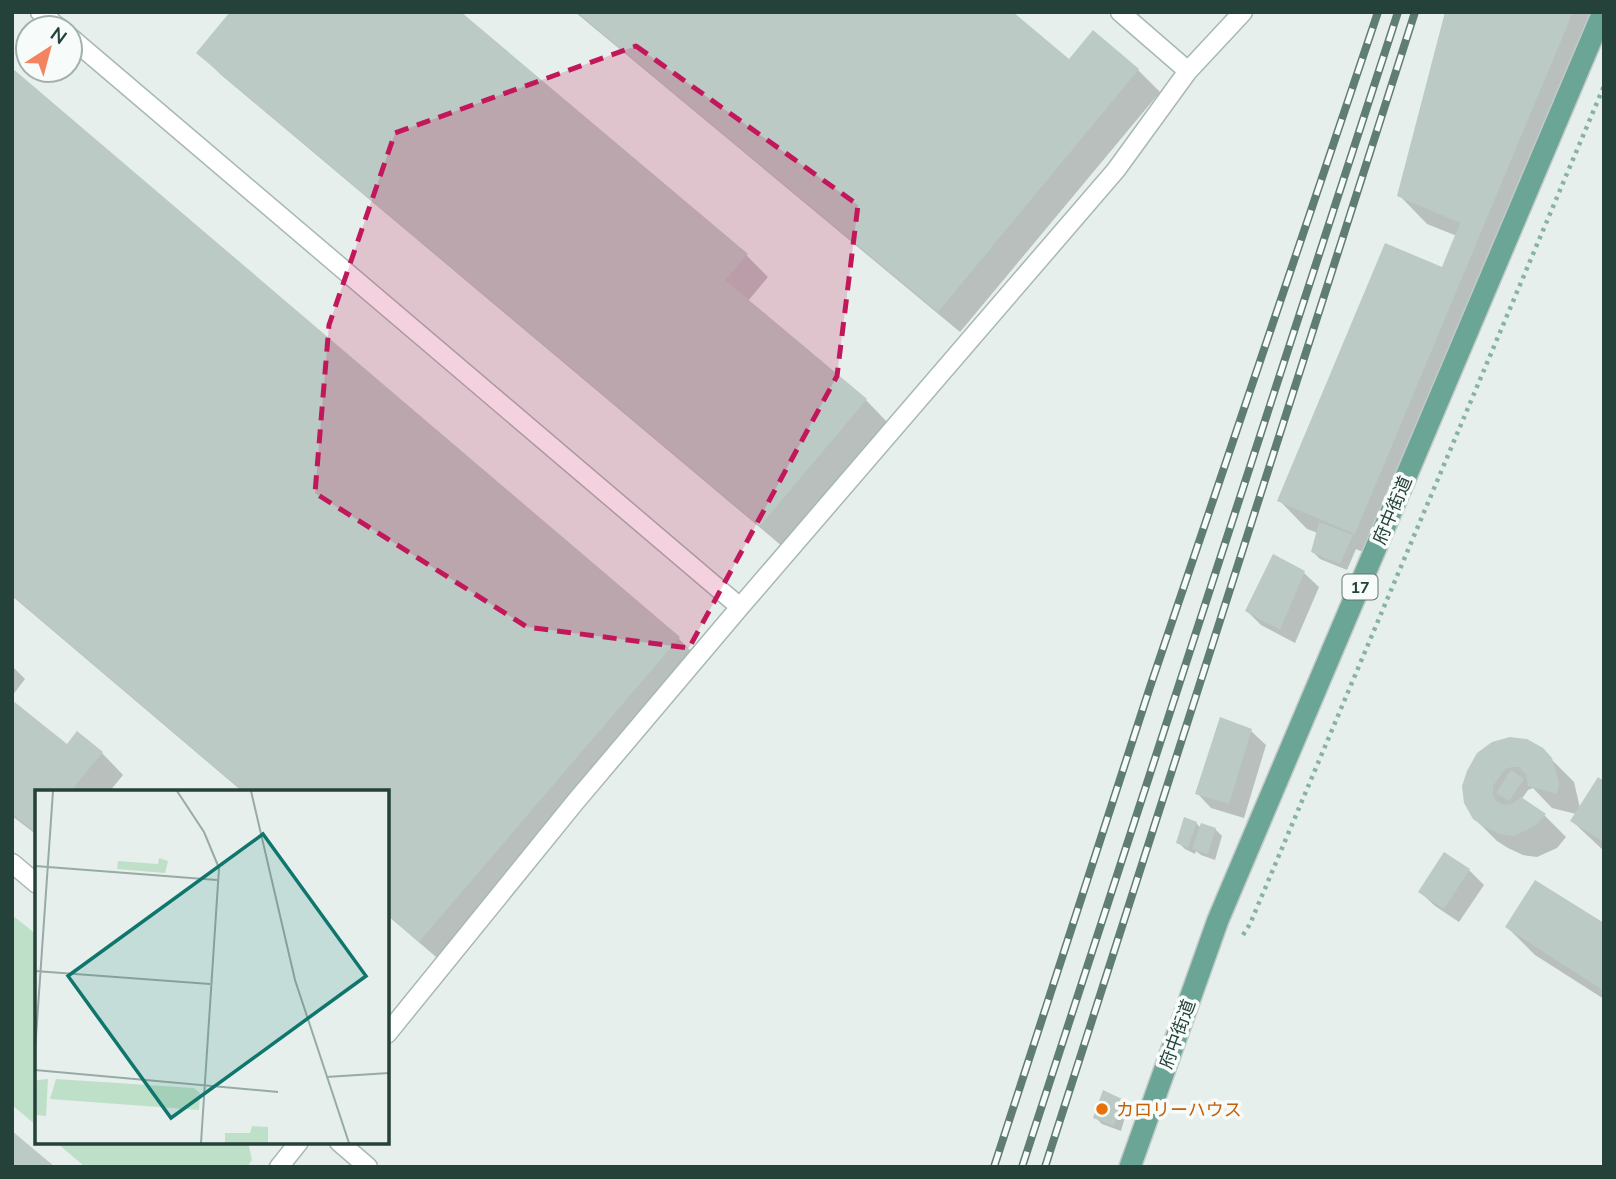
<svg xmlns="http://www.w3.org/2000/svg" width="1616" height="1179" font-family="Mulish,'Noto Sans JP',sans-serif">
  <rect width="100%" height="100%" fill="#e6efeb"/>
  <path fill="#bfe0c8" d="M12,915L37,935V1126L12,1105Z
    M56,1142H248L252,1160L247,1167H85Z"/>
  <path fill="#0003" d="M575,12H1010L1069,62L1093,33L1138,70L1160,92L960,332Z
    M1447,12H1604V34L1383,561L1356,549L1347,570L1320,559L1313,552L1318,533L1307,529L1279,500L1443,269L1457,236L1427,224L1399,195Z
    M199,52L746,255L768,277L748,301L866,400L887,422L783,547L220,74Z
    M12,70L678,638L700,660L442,962L387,915V792H243L12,596Z
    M1304,573L1319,587L1295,643L1261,625L1247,611Z
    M12,666L25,679L12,696Z
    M12,702L68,747L102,753L123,775L109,792H37V835L12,816Z
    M1251,731L1266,745L1244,818L1211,808L1197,793Z
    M1542,750L1574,782L1580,808L1604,783V851L1572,821L1576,814L1552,808L1533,788L1528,790L1521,800L1545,816L1566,837L1557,848L1537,857L1523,855L1508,848L1497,841L1474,818L1464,786Z
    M1196,823L1201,828L1215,829L1222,836L1215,860L1201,855L1196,851L1195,854L1185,849L1178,842Z
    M1445,854L1469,870L1484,885L1459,922L1435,906L1420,892Z
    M1604,925V999L1535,955L1507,927Z
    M1121,1100L1128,1107L1121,1131L1102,1124L1095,1117Z"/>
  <path fill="#bbcac4" d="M230,12H461L748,254L725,280L867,399L760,526L196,53Z
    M577,12H1013L1069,59L1093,30L1139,69L938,312Z
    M1445,12H1573L1355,534L1277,501L1385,243L1442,267L1460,223L1397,196Z
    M12,68L680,637L419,942L387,914V792H244L12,595Z
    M1319,522L1353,535L1340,564L1311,552Z
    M1273,554L1305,571L1280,630L1245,611Z
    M12,700L67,744L77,731L103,752L70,792H37V833L12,814Z
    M1220,717L1252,729L1229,804L1195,794Z
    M1510,737L1527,739L1543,748L1552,758L1559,783L1557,794L1528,786L1526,774L1519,767H1512L1505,769L1493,786V794L1496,801L1504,805L1512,804L1521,797L1546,814L1535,826L1514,836L1500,834L1484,827L1473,819L1464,803L1462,786L1467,771L1477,753L1492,742Z
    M1511,770L1524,779L1509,801L1496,793Z
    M1598,777L1604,781V842L1570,821Z
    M1184,817L1197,822L1188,848L1176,843Z
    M1201,823L1216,828L1208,854L1192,849Z
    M1444,852L1470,869L1444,909L1418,892Z
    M1535,880L1604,923V991L1505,927Z
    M1103,1090L1122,1099L1114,1126L1093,1118Z
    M12,1131L55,1167H12Z"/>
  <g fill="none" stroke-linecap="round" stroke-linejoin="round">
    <g stroke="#a8b8b2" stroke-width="21">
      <path id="service" d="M40,12L59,28
        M1120,12L1188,71
        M70,37L740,607
        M12,863L37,884
        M387,1034L576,801L740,607L1116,170L1188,71L1243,12
        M339,1142L368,1167
        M279,1167L299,1142"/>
    </g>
    <g stroke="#c2cac8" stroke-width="24">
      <path id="primary" d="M1130,1167L1218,920L1603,12"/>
    </g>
    <path stroke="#86b3a5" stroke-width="4.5" stroke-dasharray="3.5 5" stroke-linecap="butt" d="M1243,935L1250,924L1604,86"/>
    <use href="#service" stroke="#fff" stroke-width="18"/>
    <use href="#primary" stroke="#6aa596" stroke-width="21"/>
    <g stroke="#5f7d75" stroke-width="8">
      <path id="rail" d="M994,1167L1150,687L1378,12
        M1022,1167L1398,12
        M1045,1167L1415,12"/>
    </g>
    <use href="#rail" stroke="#f7fbf9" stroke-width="5" stroke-dasharray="16" stroke-linecap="butt"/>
  </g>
  <path fill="#c2185b" fill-opacity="0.2" stroke="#c2185b" stroke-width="5" stroke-dasharray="14 9" stroke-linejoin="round" d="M636,46L858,205L837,376L689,648L527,627L315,493L329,325L395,133Z"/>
  <circle fill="#e8710a" stroke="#f7fbf9" stroke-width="2.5" cx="1102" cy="1109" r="7"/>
  <g text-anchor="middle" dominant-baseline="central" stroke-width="7" stroke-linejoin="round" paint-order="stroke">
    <rect fill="#f7fbf9" stroke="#637a73" stroke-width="2" x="1342.5" y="574.5" width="35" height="25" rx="5"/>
    <g font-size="16" font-weight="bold" fill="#24423a">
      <text x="1360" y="587">17</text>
    </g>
    <g font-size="18" fill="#24423a" stroke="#f7fbf9">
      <text transform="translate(1392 510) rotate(-67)">府中街道</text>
      <text transform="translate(1177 1034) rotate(-70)">府中街道</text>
    </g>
    <g font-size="18" fill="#c56008" stroke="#f7fbf9" text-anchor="start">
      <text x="1116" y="1109">カロリーハウス</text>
    </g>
  </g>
  <g transform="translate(35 790)">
    <rect width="354" height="354" fill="#e6efeb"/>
    <path d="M124,68L133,71L130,83L82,79L83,71L123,74ZM13,289L11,326L0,325L2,290ZM21,289L159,298L165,303L164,320L15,309ZM217,336L233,337V353H190V343H215Z" fill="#bfe0c8"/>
    <path fill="none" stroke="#98aaa4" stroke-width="2" d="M142,1L169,42L184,78L166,353M216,1L260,190L314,353M0,76L182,90M0,181L175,194M0,261L18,1M0,280L243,302M291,287L354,283"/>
    <path fill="#0f766e" fill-opacity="0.15" stroke="#0f766e" stroke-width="3.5" d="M228,44L331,186L136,328L33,186Z"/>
    <rect width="354" height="354" fill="none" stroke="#24423a" stroke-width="3.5"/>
  </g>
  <rect width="1616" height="1179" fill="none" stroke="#24423a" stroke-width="28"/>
  <g transform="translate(49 49) rotate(36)"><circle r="33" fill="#f7fbf9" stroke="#a3b1ad" stroke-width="2"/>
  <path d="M0-5L12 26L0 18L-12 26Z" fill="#f4845f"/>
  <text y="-10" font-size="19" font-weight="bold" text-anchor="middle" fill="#24423a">N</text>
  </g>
</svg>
